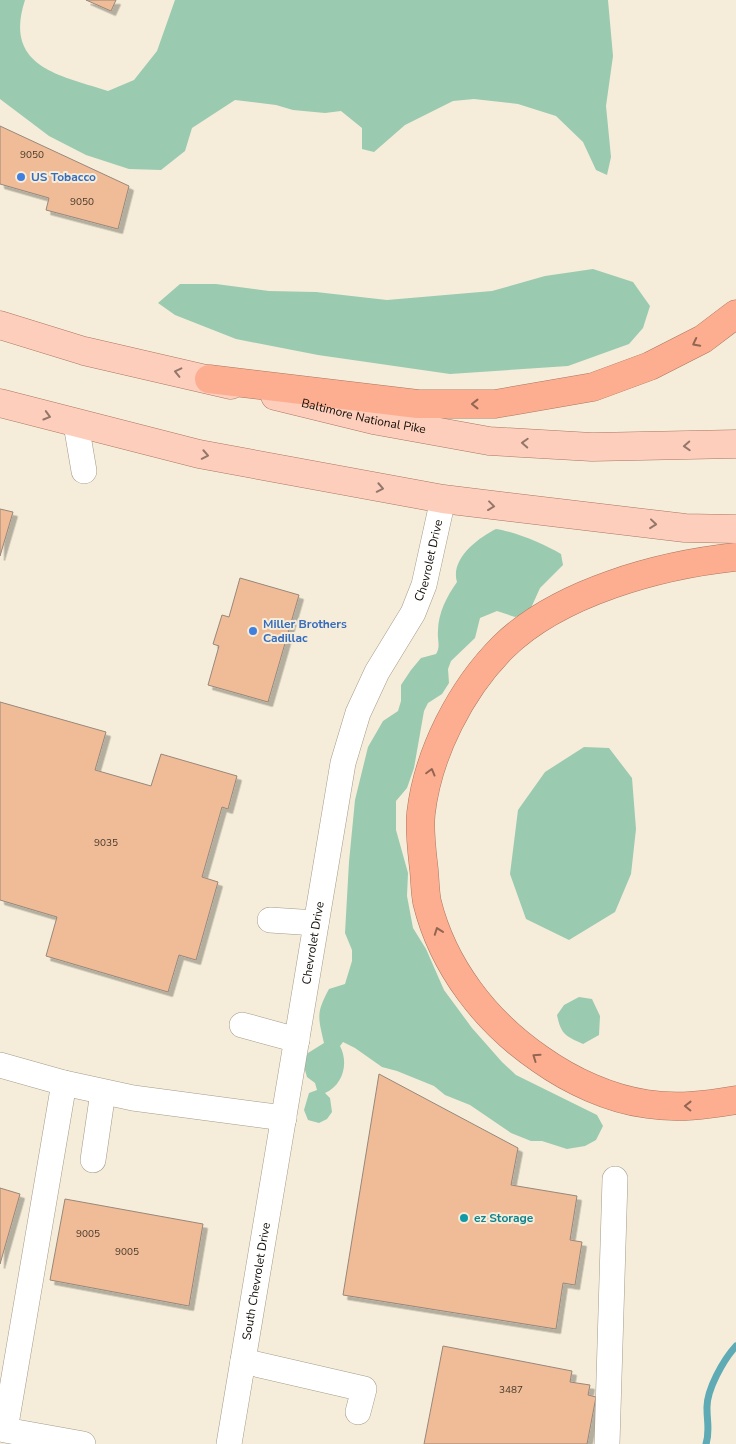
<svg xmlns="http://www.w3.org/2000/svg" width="736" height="1444" font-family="'Nunito Sans',sans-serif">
  <defs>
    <filter id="shadow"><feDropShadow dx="4.5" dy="4.5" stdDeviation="0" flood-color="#0004"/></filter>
  </defs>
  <rect width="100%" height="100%" fill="#f5edd9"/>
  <path fill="#9acab0" d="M0,0H25C3,67 59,75 108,91L134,80L157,51L175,0H608L613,56L606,106L611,157L607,175L596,170L583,142L556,116L518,104L474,99L453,101L405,125L374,152L362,149V128L341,111L325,113L293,110L276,105L235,100L192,128L185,151L161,170L129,169L86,155L49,136L0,99Z
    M593,269L633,282L650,306L643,328L629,344L568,366L450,374L318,355L236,339L175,315L158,303L180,284H216L269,291L316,292L387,300L492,291L545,276Z
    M496,529C516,532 544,544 561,554L563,565L540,588L531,608L524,614L515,617L497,611L480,618L475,638L451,661L448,669L449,683L442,694L428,703L424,711L414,768L407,788L396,801V830L408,873L407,896L413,928L426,949L444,990L472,1028L502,1062L516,1075L597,1115L603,1126L596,1140L585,1146L567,1149L542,1141H531L511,1133L470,1105L445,1095L434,1086L397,1071L382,1067L355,1048L343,1042L340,1046C349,1063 343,1085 325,1093L330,1098L332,1112L327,1119L319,1123L308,1120L304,1110L309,1093L317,1090L315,1083L307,1077L303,1063L308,1053L324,1043C318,1017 316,1013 329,989L345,984L352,961V950L345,933L349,862L355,800L368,747L383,721L398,711L401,701V685L411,670L421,658L436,654C441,646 437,640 438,631C438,613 447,596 457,582C450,559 478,538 496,529Z
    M584,747L609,748L632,778L636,829L631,874L615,912L569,940L526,919L510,874L518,810L545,772Z
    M579,997L592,999L600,1016L599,1035L583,1044C566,1036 561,1035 557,1015L564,1005Z"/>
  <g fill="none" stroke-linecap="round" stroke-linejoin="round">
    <path stroke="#5eaab5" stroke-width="7" d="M706,1444C710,1431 707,1422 707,1409C706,1390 724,1359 736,1346"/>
  </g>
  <path fill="#efbc97" stroke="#98877b" filter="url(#shadow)" d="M86,0H116L111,11Z
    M0,126L129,186L118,229L46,210L49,198L0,184Z
    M0,509L13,512L0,556Z
    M240,578L299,595L268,702L208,685L219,646L213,644L222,615L229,617Z
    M0,702L106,732L95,770L151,786L161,754L237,776L228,809L222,807L202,877L218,882L196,960L179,955L168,992L46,956L57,917L0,900Z
    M379,1074L518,1148L511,1185L577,1196L570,1240L582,1242L575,1285L563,1283L556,1329L343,1295Z
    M0,1188L20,1194L0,1264Z
    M65,1199L203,1224L189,1306L50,1280Z
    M443,1346L572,1371L570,1382L590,1385L588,1395L596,1397L587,1444H424Z"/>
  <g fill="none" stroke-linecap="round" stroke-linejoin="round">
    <g stroke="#a39b89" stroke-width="26">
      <g id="minor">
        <path d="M76,424L84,471"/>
        <path d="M270,920L316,923"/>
        <path d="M242,1025L297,1040"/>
        <path d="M0,1065L64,1083L133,1098L284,1118"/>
        <path d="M64,1083L5,1430L83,1444"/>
        <path d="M93,1160L103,1092"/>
        <path d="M243,1361L364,1389L358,1412"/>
        <path id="s1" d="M229,1444L343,763L358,713L377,672L413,613L424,585L443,499"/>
        <path d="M607,1444L615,1179"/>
      </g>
    </g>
    <g stroke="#aa7660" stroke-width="29">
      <g id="major">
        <path d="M0,325L84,351L231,385"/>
        <path id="s2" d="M275,396L373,420L489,441L592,447L736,444"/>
        <path d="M0,403L199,454L443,499L685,528L736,529"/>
      </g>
    </g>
    <g stroke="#aa7660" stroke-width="29">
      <path id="highway" d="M209,379L418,404H495L593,387L650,366L703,339L736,314
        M736,557C660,565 559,592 503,647C461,689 428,753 421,813C419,831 422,852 424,870C425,880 425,892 427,902C443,967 486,1022 540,1059C571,1081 610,1099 647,1104C678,1109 706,1105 736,1100"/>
    </g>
    <use href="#minor" stroke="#fff" stroke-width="25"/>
    <use href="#major" stroke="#fecebc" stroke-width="28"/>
    <use href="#highway" stroke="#fdae90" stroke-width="28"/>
  </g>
  <defs><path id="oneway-chevron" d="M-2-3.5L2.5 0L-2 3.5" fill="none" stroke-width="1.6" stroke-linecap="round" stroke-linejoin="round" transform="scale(1.25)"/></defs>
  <g stroke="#926652">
    <use href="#oneway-chevron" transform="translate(696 343) rotate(153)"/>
    <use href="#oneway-chevron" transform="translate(475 404) rotate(-180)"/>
    <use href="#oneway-chevron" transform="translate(431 772) rotate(-75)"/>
    <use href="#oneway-chevron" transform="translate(438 931) rotate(-110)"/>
    <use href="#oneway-chevron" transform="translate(536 1057) rotate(-145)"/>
    <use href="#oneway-chevron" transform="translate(688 1106) rotate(-179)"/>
  </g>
  <g stroke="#93776b">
    <use href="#oneway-chevron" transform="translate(178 372) rotate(-167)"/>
    <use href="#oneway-chevron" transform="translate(47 416) rotate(16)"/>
    <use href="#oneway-chevron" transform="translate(525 443) rotate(-177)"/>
    <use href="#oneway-chevron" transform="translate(687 446) rotate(177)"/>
    <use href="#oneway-chevron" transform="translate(205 455) rotate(11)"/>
    <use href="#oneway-chevron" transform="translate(380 488) rotate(11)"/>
    <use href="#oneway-chevron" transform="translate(491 506) rotate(7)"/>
    <use href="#oneway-chevron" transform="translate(653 524) rotate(6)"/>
  </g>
  <g fill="#3f7fe0" stroke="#f5edd9" stroke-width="2">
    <circle cx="21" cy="177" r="5"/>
    <circle cx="253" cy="631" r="5"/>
  </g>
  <circle fill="#0f9aa8" stroke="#f5edd9" stroke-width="2" cx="464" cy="1218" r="5"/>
  <g text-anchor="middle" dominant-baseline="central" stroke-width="4" stroke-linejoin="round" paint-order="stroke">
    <g font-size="10" fill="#48392b">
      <text x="32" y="155">9050</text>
      <text x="82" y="202">9050</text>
      <text x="106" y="843">9035</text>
      <text x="88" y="1234">9005</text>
      <text x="127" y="1252">9005</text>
      <text x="511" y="1390">3487</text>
    </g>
    <g font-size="12" font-weight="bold" fill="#366cbe" stroke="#f5edd9" text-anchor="start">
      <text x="31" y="177">US Tobacco</text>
      <text x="263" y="624">Miller Brothers<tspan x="263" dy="14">Cadillac</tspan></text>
    </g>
    <g font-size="12" fill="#100d07" stroke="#f5edd9">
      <text stroke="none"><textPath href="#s2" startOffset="91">Baltimore National Pike</textPath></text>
      <text stroke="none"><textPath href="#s1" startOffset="912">Chevrolet Drive</textPath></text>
      <text stroke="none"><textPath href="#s1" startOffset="508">Chevrolet Drive</textPath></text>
      <text stroke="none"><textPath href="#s1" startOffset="165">South Chevrolet Drive</textPath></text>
    </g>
    <g font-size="12" font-weight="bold" fill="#0d838f" stroke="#f5edd9" text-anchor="start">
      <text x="474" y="1218">ez Storage</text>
    </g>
  </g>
</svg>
